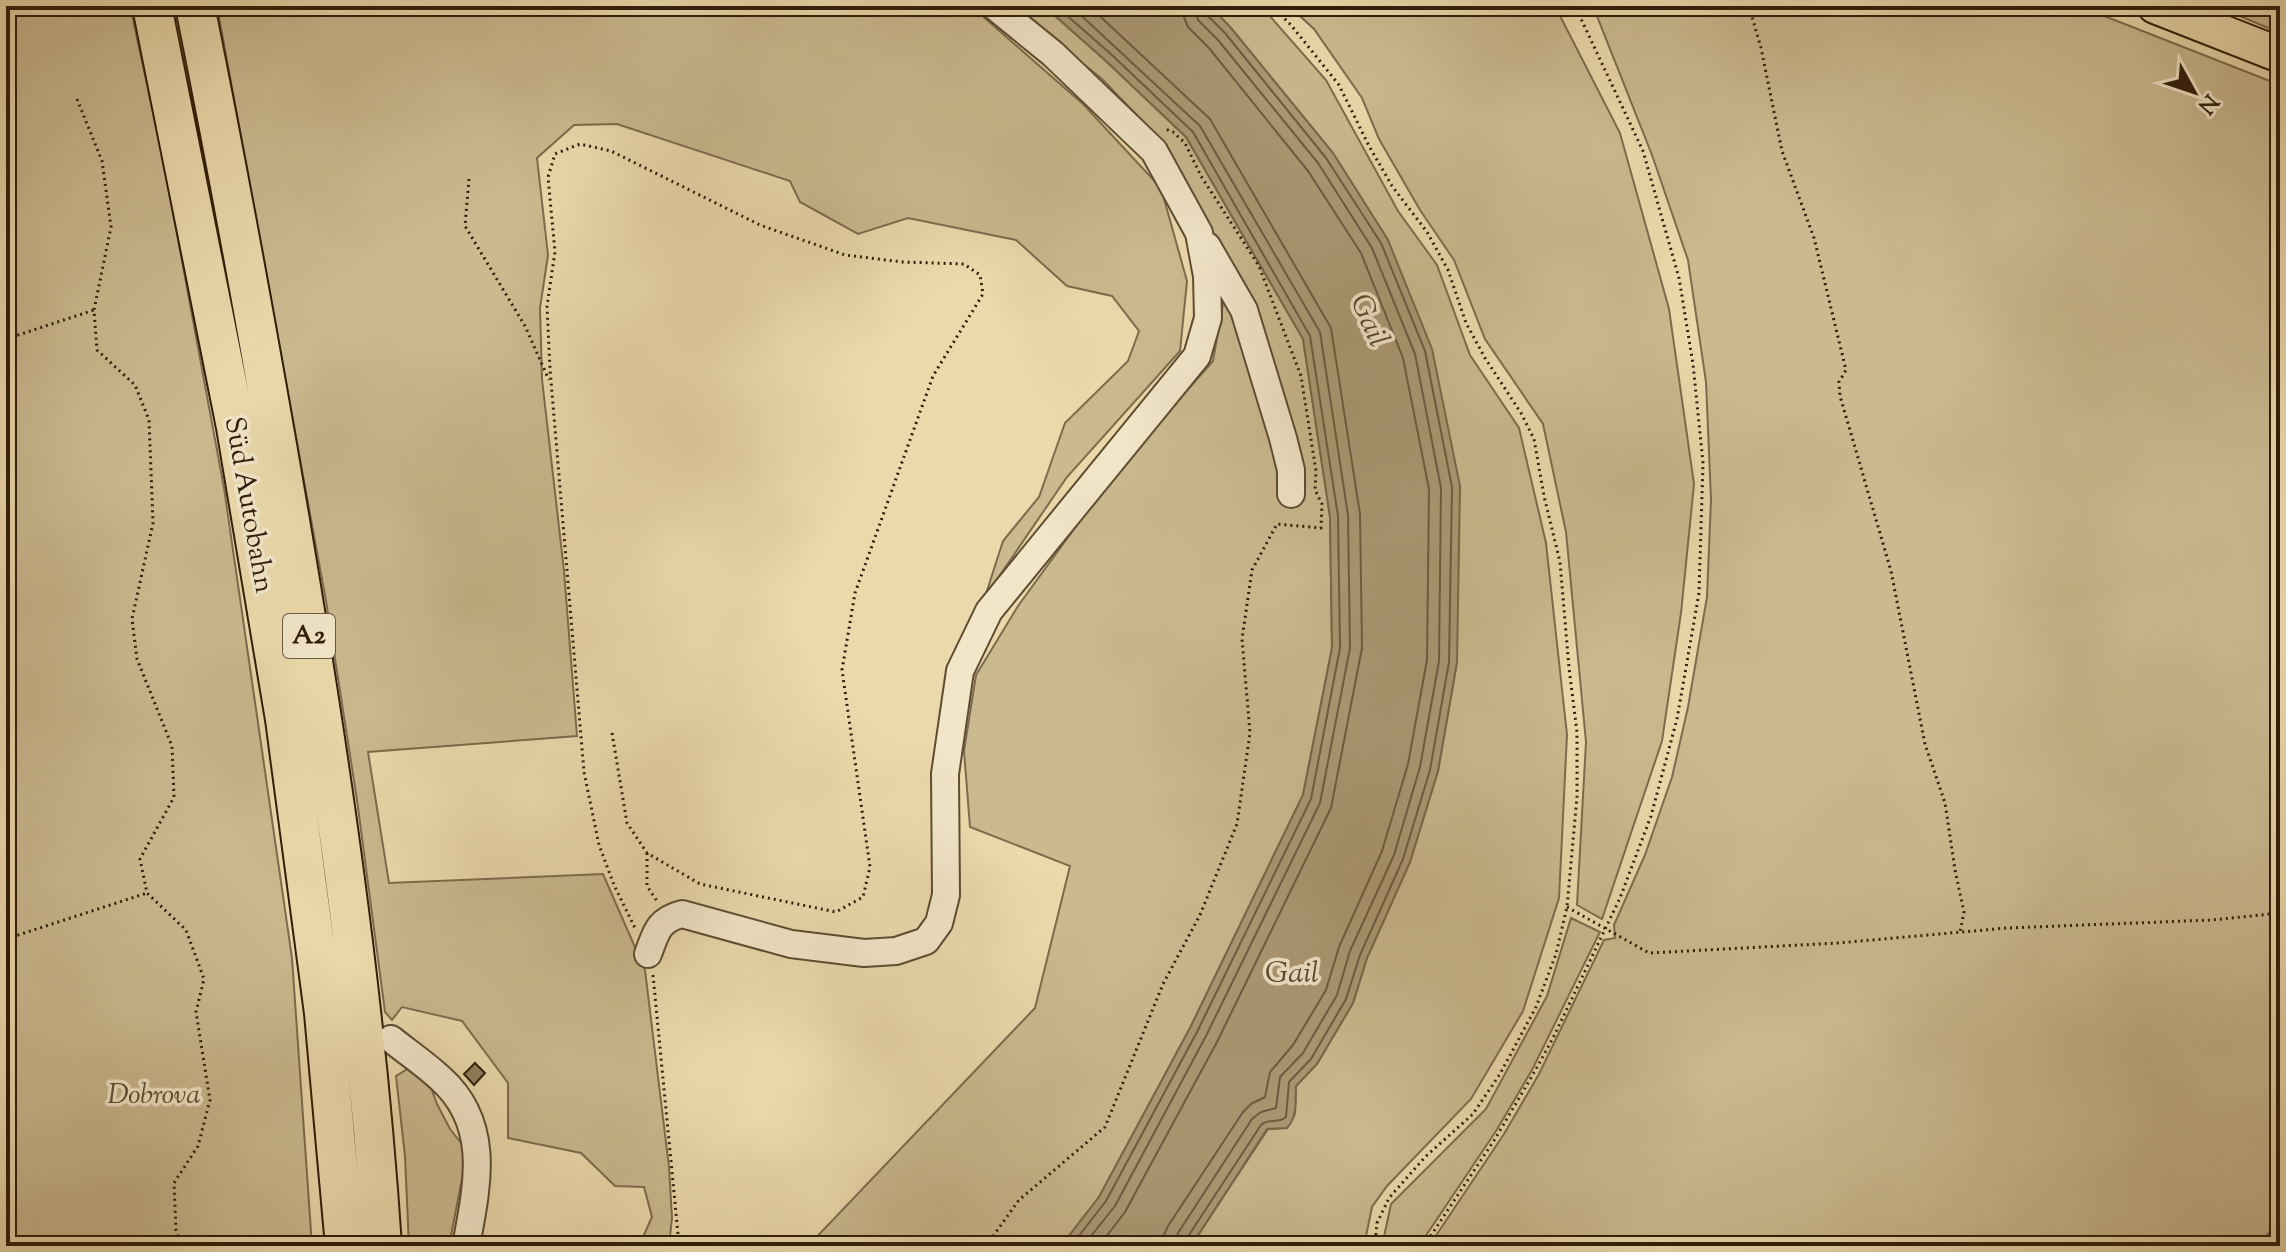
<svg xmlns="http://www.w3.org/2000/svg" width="2286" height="1252" font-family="'Sorts Mill Goudy',serif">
  <rect width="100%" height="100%" fill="#ebd9ac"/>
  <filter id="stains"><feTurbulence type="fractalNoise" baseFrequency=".0025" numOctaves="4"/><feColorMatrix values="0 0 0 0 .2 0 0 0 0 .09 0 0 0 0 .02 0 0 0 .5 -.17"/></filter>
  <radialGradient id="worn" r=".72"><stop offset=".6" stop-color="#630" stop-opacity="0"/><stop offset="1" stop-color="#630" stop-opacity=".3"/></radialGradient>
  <path fill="#cbb990" stroke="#7d6b4d" stroke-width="2" d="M6,6H130L163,158L224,488L292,958L312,1246H6Z
    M217,6H971L1083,104L1161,188L1187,281L1180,351L1067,477L985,597L1003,541L1039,497L1065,423L1128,361L1139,331L1112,296L1067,286L1016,240L908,218L858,234L800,202L790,181L617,124L574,125L537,158L548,255L540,308L542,379L564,571L577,736L368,752L389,883L603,874L645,970L669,1167L672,1218L669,1246H639L652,1217L644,1187L615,1186L581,1153L508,1138V1083L462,1021L402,1007L392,1020L385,1012L357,800L326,601Z
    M1012,6H1044L1106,61L1186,137L1303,339L1330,516L1332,648L1303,795L1190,1028L1099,1197L1061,1246H808L1035,1008L1070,866L970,827L964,751L976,675L1018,606L1117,470L1213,361L1224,298L1235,276L1163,142L1102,79Z
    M1210,6H1261L1326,80L1398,211L1437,265L1470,355L1519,428L1546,543L1567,735L1559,898L1523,1011L1471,1099L1387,1186L1372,1207L1364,1246H1191L1268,1129L1287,1128L1295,1114L1296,1086L1317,1064L1353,1003L1367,958L1410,862L1438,771L1457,662L1388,240L1333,153L1231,28Z
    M1289,6H1555L1620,133L1669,309L1694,484L1681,613L1662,741L1602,919L1577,905L1586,742L1566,532L1543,424L1485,339L1454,260L1420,210L1379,139L1362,98L1314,29Z
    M1593,6H2079L2280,85V1246H1429L1504,1134L1539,1074L1604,940L1615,938L1614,925L1645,855L1672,777L1688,707L1707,597L1711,499L1706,382L1688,260L1652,155Z
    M2216,6L2280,8V33Z
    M1571,918L1600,932L1532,1070L1496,1131L1419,1246H1382L1391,1204L1486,1109L1547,996Z
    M414,1065L429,1082L437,1104L450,1129L465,1148L466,1158L449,1246H409L405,1156L396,1076Z"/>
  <path fill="#ab9975" stroke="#79674a" stroke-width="2" d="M1044,6H1210L1231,28L1333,153L1388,240L1432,349L1460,486L1457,662L1438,771L1410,862L1367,958L1353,1003L1317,1064L1296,1086C1295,1101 1298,1116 1287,1128L1267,1129L1191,1246H1061L1099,1197L1190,1028L1303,795L1332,648L1330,517L1303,339L1186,137L1106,61Z"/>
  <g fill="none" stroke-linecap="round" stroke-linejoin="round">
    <path stroke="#6d5b40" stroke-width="2" d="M1056,6L1112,55L1193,132L1310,336L1338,516L1340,648L1311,799L1197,1032L1106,1201L1071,1246
      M1071,6L1200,126L1320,332L1348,515L1350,648L1320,803L1206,1036L1115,1206L1083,1246
      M1089,6L1210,119L1331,328L1360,514L1362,648L1331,808L1217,1042L1125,1212L1099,1246
      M1163,1246L1164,1235L1168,1226L1243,1112L1251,1104L1265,1097L1270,1072L1293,1045L1326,990L1339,947L1382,851L1408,764L1427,660L1429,489L1403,358L1361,253L1308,171L1209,48L1188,27L1183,15L1182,6
      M1175,1246L1178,1233L1252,1119L1261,1112L1276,1108L1280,1077L1303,1053L1337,995L1350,951L1394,855L1420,767L1439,661L1441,488L1415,354L1372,248L1318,163L1218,40L1198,20L1194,6
      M1185,1246L1187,1238L1261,1125C1268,1118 1279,1124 1286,1117L1289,1082L1311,1059L1346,999L1360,955L1403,859L1430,770L1449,662L1452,487L1425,351L1381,243L1326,158L1225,33L1206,14L1205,6"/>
    <path stroke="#79674a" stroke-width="6" d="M2263,1246L2280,1218"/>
  </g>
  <path fill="#917f5e" stroke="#2f1d0a" stroke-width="2" d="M475,1063L485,1073L474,1085L464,1074Z"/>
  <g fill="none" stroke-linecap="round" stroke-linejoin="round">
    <g stroke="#5e4c32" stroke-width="30">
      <path id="minor" d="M1207,246L1244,310L1283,438L1291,470V494
        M648,954C656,933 658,920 682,914L791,944L864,953L896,951L926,941L939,923L946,895L945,774L960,671L989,611L1197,356L1208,318L1207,276L1199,233L1154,151L1053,54L994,6
        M391,1039C407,1052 425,1064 440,1078C492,1124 477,1186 466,1246"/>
    </g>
    <g stroke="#2f1d0a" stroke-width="38">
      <path id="major" d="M2155,6L2280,55"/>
    </g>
    <g stroke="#2f1d0a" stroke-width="42">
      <path id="highway" d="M152,6L236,427L285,719L324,1013L345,1246
        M195,6C229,175 260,345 289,515C330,757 366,1000 382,1246"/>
    </g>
    <path stroke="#2f1d0a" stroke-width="3" stroke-dasharray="2 4" stroke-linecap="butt" d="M1272,6L1291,25L1339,85L1369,146L1392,186L1427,232L1448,270L1466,323L1485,358L1521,413L1534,439L1544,496L1560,562L1569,668L1577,732V797L1567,907L1556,954L1536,1007L1500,1074L1473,1114L1425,1157L1389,1198L1377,1223L1375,1246
      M1749,6L1761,48L1782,151L1814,238L1846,370L1839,382L1840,396L1891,571L1925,744L1945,803L1955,870L1964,912L1960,932
      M77,99L102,161L111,227L94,310L97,350L135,385L149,420L153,523L132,619L137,659L172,746L174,797L140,859L147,893L186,930L204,979L196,1012L210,1100L198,1146L174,1183L176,1230L181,1246
      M469,179L465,226L525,326L549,380
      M6,339L94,310
      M612,733L627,823L647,853L700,884L836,912L863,897L870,867L842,670L855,593L933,376L983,294L980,275L964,264L903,262L845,255L760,225L611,151L580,144L555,154L548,177L555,252L547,306L550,369L584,772L599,845L614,885L635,928
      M647,853V886L657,901
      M1567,907L1649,953L1838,943L2007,928L2212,920L2280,913
      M6,939L147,893
      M653,975L678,1234L675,1246
      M986,1246L1019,1200L1105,1127L1163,984L1200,915L1237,824L1250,733L1242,639L1252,570L1277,524L1321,528L1322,504L1315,490L1316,471L1301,376L1259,266L1201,176L1185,143L1173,132L1165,129
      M1424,1246L1495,1139L1535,1071L1553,1038L1620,898L1651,816L1677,719L1699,593L1703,463L1693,364L1679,278L1643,151L1575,6"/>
    <use href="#minor" stroke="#f2e6c9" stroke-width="26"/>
    <use href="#major" stroke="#ebd9ac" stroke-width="34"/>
    <use href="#highway" stroke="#ebd9ac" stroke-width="38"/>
  </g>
  <g text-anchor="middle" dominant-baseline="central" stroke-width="7" stroke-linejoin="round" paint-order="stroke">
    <rect fill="#f2e6c9" stroke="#6a5943" stroke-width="2" x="283" y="614" width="52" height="44" rx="6"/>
    <g font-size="26" font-weight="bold" fill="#2f1d0a">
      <text x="309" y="636">A2</text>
    </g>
    <g font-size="28" fill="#2f1d0a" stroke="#f2e6c9">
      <text transform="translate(248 505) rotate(80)">Süd Autobahn</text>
    </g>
    <g font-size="28" font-style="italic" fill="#5e4c32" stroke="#f2e6c9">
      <text x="154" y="1096">Dobrova</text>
    </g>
    <g font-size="30" font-style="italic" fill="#5a482f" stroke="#f2e6c9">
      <text transform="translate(1368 321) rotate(66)">Gail</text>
      <text x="1292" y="974">Gail</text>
    </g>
  </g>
  <rect width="2286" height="1252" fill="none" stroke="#ebd9ac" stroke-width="32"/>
  <rect x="8" y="8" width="2270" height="1236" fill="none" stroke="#2f1d0a" stroke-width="4"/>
  <rect x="16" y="16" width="2254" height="1220" fill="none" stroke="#2f1d0a" stroke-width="2"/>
  <g transform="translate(2194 92) rotate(130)" stroke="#f2e6c9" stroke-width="6" paint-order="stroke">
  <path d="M0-6L14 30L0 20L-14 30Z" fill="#2f1d0a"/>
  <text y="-12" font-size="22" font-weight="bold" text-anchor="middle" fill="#2f1d0a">N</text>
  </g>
  <rect width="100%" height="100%" filter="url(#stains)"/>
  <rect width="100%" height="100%" fill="url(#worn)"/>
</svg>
